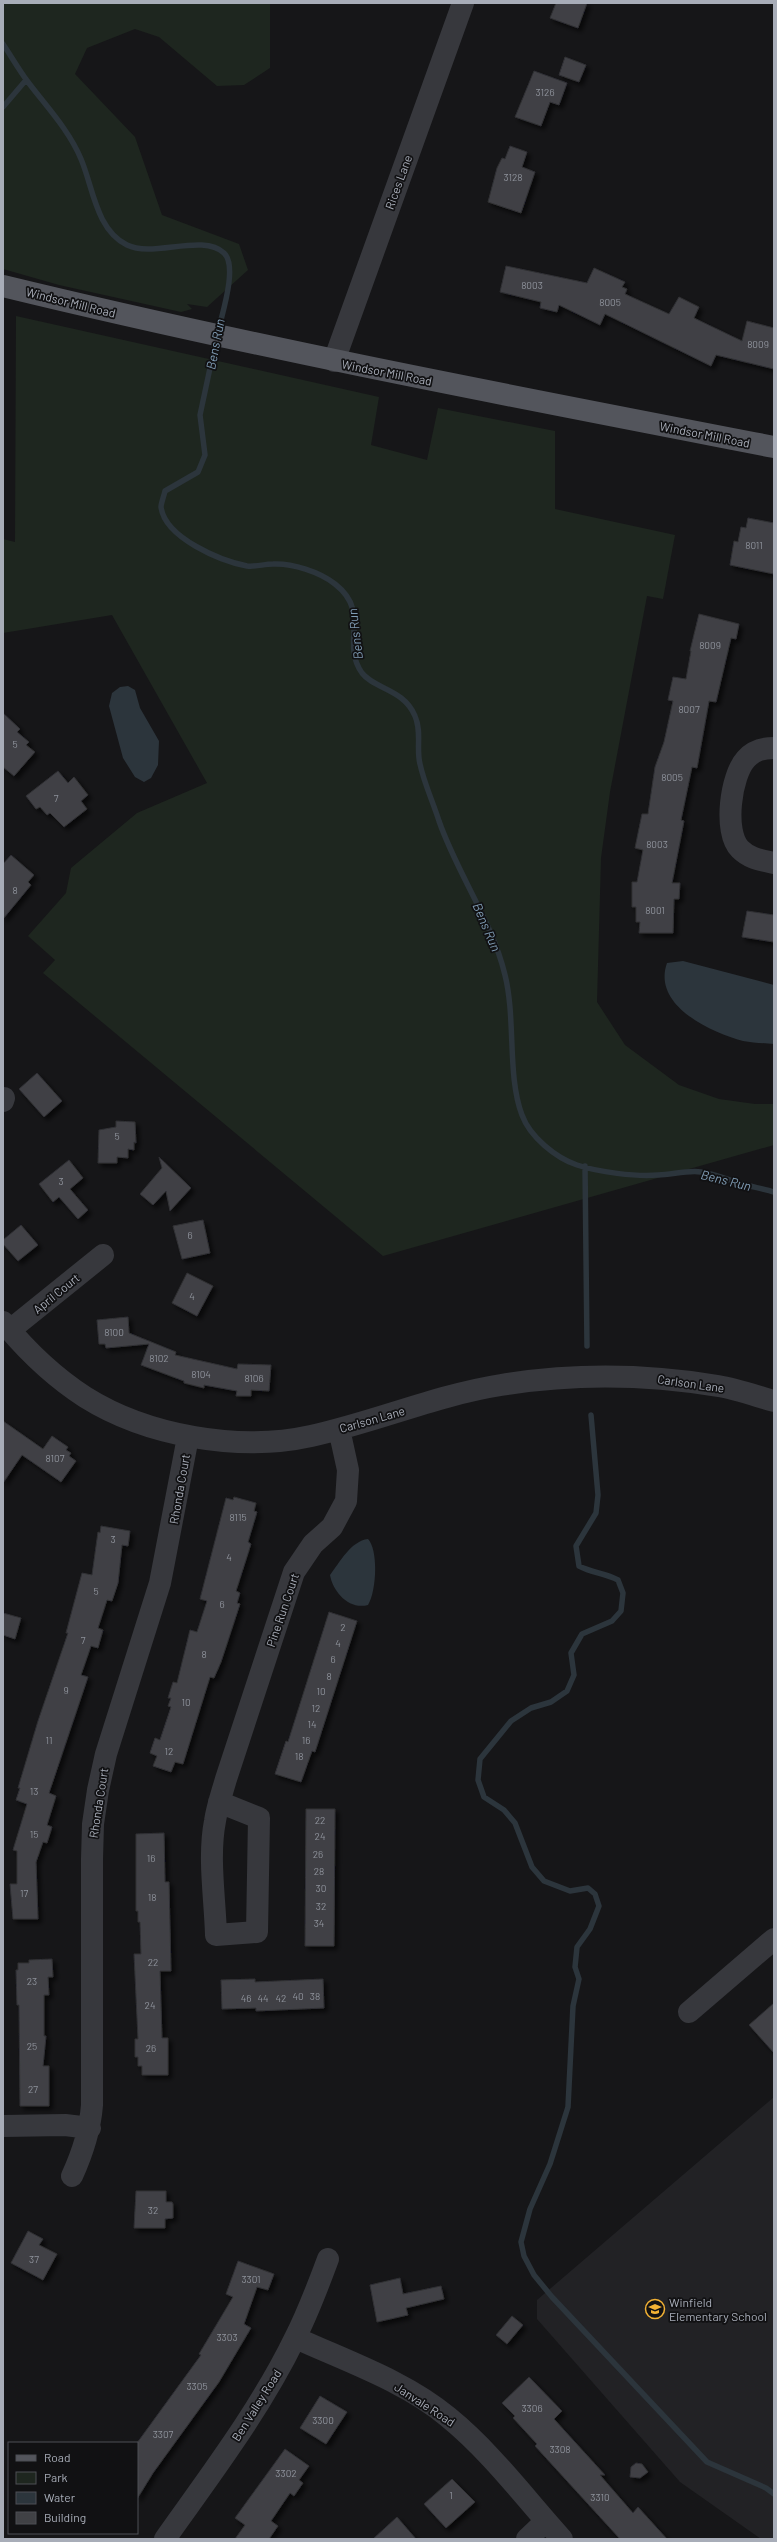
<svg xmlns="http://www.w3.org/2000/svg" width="777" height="2542" font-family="Barlow,sans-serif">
  <defs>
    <filter id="shadow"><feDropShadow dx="3.5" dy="3.5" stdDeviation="2" flood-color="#0009"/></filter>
  </defs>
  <rect width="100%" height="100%" fill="#161618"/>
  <path fill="#222225" d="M774,2097V2539H761L680,2482L537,2319V2300Z"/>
  <path fill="#1e261f" d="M3,3H270V68L244,85L217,86L159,37L135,29L87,48L75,74L135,137L162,215L239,244L248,270L207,307L187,304L192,309L181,312L59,285L3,269Z
    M16,316L379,397L371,445L427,460L438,408L555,431V509L675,535L663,599L647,596L610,792L601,858L597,1002L625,1045L679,1085L719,1099L755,1104H774V1145L383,1256L43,973L55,960L28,936L66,893L71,868L137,813L207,783L112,615L3,633V539L15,542Z"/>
  <path fill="#2c353c" d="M128,686L135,690L140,708L159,741L158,765L151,778L144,782L135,777L123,758L109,706L112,693L120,687Z
    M683,961L774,985V1044C764,1043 753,1043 743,1041C710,1032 652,1005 667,963Z
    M368,1539C379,1551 376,1593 368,1605C349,1610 333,1592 330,1575C340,1562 351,1541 368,1539Z"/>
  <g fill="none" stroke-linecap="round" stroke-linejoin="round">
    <path stroke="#2c353c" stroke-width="5.5" d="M3,44C11,56 19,70 28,82C46,106 69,130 81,159C93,187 96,230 127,245C153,258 203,233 224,253C238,266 222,314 218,332
      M3,107L26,80
      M216,340L200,415L205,455L198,472L165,491C164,496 161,503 161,507C165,538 221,561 247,566C256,567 264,564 273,564C292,563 320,572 335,584C372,613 340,642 362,673C374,689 404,689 415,716C422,732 416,749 420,764C424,783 433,802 439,821C457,873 492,921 505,975C516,1019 507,1076 522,1115C530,1137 556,1158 577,1165C598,1172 636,1177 658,1175C671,1175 687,1170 701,1172C715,1174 729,1180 742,1184C753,1187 764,1189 774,1192
      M585,1166L587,1346
      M591,1415L598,1495L596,1513L576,1546L579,1566C592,1573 605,1573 618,1580L623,1593L621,1611L612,1621L582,1634L571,1653L574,1675L567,1691L551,1702L531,1708L511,1721L480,1759L478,1780L484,1797L504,1810L515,1823L532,1867L544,1881L570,1891L588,1888L595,1894L599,1906L590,1929L577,1947L575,1967L579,1979L573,2006L568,2107L550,2164L530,2209L521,2242L524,2256L534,2275L552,2297L707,2462L766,2488L774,2494"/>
  </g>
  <path fill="#404145" stroke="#303034" filter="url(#shadow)" d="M556,3H587L578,28L550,18Z
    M565,57L586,65L579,82L559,75Z
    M534,71L567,83L559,105L550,102L541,126L515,117Z
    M510,146L527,152L522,167L535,172L521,213L488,202L497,168L502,158L505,159Z
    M506,266L587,283L594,268L625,282L622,287L627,289L625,294L669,314L679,297L699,307L694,318L742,341L747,321L774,328V369L716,355L711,366L605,314L600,325L559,305L557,312L540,308L541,302L500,292Z
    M748,518L774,523V574L730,565L734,541L738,542L741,527L746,528Z
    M699,614L739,624L736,639L731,638L716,702L709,701L697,768L692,767L681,820L684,821L672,883H680L679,899H674L673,933H639L640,922H636V907H632V882H637L643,850L635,848L642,814H648L655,767L664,742L673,701L668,700L673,677L686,679L691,651H690Z
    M3,713L20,729L17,732L29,742L26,745L35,752L14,776L3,767Z
    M58,771L68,783L74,777L88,795L81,801L87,809L64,827L50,813L47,815L40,807L36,809L26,796Z
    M11,855L34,875L28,882L31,885L3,919V864Z
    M747,911L774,915V942L742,937Z
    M37,1073L62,1101L44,1117L19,1089Z
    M116,1121L135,1122L136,1143L134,1142V1150L128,1149V1158L117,1157V1163H98L99,1130L116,1127Z
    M159,1157L191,1188L170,1211L166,1191L153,1205L140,1194L162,1168Z
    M69,1160L83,1178L70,1189L88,1210L78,1219L59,1197L53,1202L39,1184Z
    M203,1220L210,1253L182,1259L173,1226Z
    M21,1225L38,1245L18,1261L3,1244V1240Z
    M187,1273L213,1286L197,1316L172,1303Z
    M128,1317L129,1333L176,1352L175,1355L237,1369L238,1364L271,1365L269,1391L251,1390V1396H236L237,1391L204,1385V1388L184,1383V1381L141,1365L149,1344L106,1348L105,1344H99L97,1320Z
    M3,1421L43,1449L52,1436L68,1447L66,1450L71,1453L69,1456L76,1461L61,1482L22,1455L3,1483Z
    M234,1497L256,1503L254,1511L257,1512L248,1542L251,1544L236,1591L240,1593L237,1603L240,1604L221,1662L214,1678L210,1677L183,1764L175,1762L171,1772L153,1766L157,1756L150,1753L155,1738L160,1740L171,1707L168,1706L171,1698H168L173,1682L177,1683L190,1630L197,1632L207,1601L200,1599L226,1498L233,1500Z
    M101,1526L130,1531L128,1546L122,1545L118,1583L112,1601L107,1600L98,1628L103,1630L98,1648L91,1646L81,1675L88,1677L49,1793L56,1796L47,1825L52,1827L47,1843L43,1842L36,1862L38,1919H13L10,1884H17V1851L13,1850L27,1804L16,1800L20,1788H18L38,1721L68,1633H66L82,1573L92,1575L98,1532L100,1533Z
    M329,1612L357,1621L315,1752L312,1751L301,1782L275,1774L286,1741L288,1742Z
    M3,1613L21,1618L15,1639L3,1635Z
    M306,1809H335L334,1946H305Z
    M164,1833L165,1882H169L171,1971H160L162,2038H168V2075H142V2066H138V2057H135V2039H138L134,1954H141L140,1922H138V1911H136V1834Z
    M52,1959L53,1977H48L49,1995H44V2036H46L43,2066H49V2106H20L19,2005H17L16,1970H18V1963H29V1960Z
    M255,1979V1982L323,1979L324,2008L256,2011V2008L222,2009L221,1980Z
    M774,2003V2053L749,2025Z
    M136,2191H166V2202H172L173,2204V2218L165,2219V2228H134Z
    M28,2231L43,2239L39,2245L57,2254L43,2280L11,2263Z
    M238,2261L274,2274L268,2290L257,2287L244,2324L251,2328L219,2382L153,2473L137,2499V2443L201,2355L199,2354L233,2297L226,2294Z
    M400,2278L403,2294L441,2286L444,2299L406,2308L408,2315L377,2322L370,2285Z
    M512,2316L523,2325L507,2344L496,2335Z
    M529,2377L562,2411L554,2419L605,2475H600L633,2513L638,2507L667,2539H620L535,2446L537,2444L513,2418L515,2416L502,2403Z
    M320,2396L347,2412L326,2444L300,2428Z
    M285,2449L309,2466L299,2480L303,2483L294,2496L290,2493L271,2521L278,2526L269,2539H235L245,2525L235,2518Z
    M636,2463L642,2464L648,2472L640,2478L630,2477L631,2467Z
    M452,2479L475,2502L446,2528L424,2504Z
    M397,2517L416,2539H373Z"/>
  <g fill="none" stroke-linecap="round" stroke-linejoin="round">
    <path stroke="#37383d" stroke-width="22" d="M334,361L463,3
      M774,748C763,748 754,750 746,759C731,775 723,832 740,849C750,859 761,860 774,863
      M3,1101L4,1098
      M3,1322C26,1350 54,1377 85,1397C147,1436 239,1452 311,1436C375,1422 437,1395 501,1385C574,1373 646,1374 718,1386C737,1389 756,1396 774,1401
      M10,1330L103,1255
      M219,1802L259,1818L257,1932L216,1935C215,1898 208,1857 215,1821C217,1807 222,1793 226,1779L294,1572L313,1544L332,1527L346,1501L348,1470L339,1429
      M689,2012L774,1939
      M3,2126L65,2125L90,2128
      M72,2176C83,2152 90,2131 92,2105V1859L93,1824L98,1790L106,1754L160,1583L188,1437
      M296,2338C346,2361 405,2381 448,2417C491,2452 525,2498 562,2539
      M165,2539C211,2474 260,2410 295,2338C308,2313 318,2286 328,2259
      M527,2539L546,2521"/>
    <path stroke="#53555c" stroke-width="22" d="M3,286C258,348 516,397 774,447"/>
  </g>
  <defs>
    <g id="school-ring" transform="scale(1)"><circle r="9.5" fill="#111113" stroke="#f2b134" stroke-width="1.5"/><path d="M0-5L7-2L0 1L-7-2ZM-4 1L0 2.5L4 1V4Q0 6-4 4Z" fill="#f2b134"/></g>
  </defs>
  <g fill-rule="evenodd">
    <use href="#school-ring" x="655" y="2309"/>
  </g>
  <g text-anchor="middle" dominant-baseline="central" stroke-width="3.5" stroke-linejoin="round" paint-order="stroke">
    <g font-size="10" fill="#8e929b">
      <text x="545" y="92">3126</text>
      <text x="513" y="177">3128</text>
      <text x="532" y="285">8003</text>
      <text x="610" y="302">8005</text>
      <text x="758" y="344">8009</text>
      <text x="754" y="545">8011</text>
      <text x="710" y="645">8009</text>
      <text x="689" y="709">8007</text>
      <text x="15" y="744">5</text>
      <text x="672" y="777">8005</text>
      <text x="56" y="798">7</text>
      <text x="657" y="844">8003</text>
      <text x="15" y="890">8</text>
      <text x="655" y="910">8001</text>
      <text x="117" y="1136">5</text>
      <text x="61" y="1181">3</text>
      <text x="190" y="1235">6</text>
      <text x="192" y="1296">4</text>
      <text x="114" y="1332">8100</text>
      <text x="159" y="1358">8102</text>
      <text x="201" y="1374">8104</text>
      <text x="254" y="1378">8106</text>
      <text x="55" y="1458">8107</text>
      <text x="238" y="1517">8115</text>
      <text x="113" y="1539">3</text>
      <text x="229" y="1557">4</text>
      <text x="96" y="1591">5</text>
      <text x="222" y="1604">6</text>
      <text x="343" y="1627">2</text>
      <text x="83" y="1640">7</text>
      <text x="338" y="1643">4</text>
      <text x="204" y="1654">8</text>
      <text x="333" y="1659">6</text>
      <text x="329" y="1676">8</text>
      <text x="66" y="1690">9</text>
      <text x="321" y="1691">10</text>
      <text x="186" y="1702">10</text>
      <text x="316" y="1708">12</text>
      <text x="312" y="1724">14</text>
      <text x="49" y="1740">11</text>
      <text x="306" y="1740">16</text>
      <text x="169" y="1751">12</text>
      <text x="299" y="1756">18</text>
      <text x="34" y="1791">13</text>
      <text x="320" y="1820">22</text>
      <text x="34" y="1834">15</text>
      <text x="320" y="1836">24</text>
      <text x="318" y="1854">26</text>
      <text x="151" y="1858">16</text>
      <text x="319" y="1871">28</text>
      <text x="321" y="1888">30</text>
      <text x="24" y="1893">17</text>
      <text x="152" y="1897">18</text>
      <text x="321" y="1906">32</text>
      <text x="319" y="1923">34</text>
      <text x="153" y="1962">22</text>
      <text x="32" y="1981">23</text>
      <text x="298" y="1996">40</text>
      <text x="315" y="1996">38</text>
      <text x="246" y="1998">46</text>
      <text x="263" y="1998">44</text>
      <text x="281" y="1998">42</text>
      <text x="150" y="2005">24</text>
      <text x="32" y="2046">25</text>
      <text x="151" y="2048">26</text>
      <text x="33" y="2089">27</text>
      <text x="153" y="2210">32</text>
      <text x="34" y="2259">37</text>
      <text x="251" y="2279">3301</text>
      <text x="227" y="2337">3303</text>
      <text x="197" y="2386">3305</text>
      <text x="532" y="2408">3306</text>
      <text x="323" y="2420">3300</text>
      <text x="163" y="2434">3307</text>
      <text x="560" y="2449">3308</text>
      <text x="286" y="2473">3302</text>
      <text x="451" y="2495">1</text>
      <text x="600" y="2497">3310</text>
    </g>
    <g font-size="12" fill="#a8adb8" stroke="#111113">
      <text transform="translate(398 182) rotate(-70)">Rices Lane</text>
      <text transform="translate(71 302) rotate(14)">Windsor Mill Road</text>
      <text transform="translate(387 372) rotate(11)">Windsor Mill Road</text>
      <text transform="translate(705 434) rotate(11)">Windsor Mill Road</text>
      <text transform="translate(56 1293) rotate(-39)">April Court</text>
      <text transform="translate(691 1383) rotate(8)">Carlson Lane</text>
      <text transform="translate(372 1419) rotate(-16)">Carlson Lane</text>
      <text transform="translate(179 1489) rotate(-80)">Rhonda Court</text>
      <text transform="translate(282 1610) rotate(-71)">Pine Run Court</text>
      <text transform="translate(98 1803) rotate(-81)">Rhonda Court</text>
      <text transform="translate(425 2404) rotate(33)">Janvale Road</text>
      <text transform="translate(256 2405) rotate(-58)">Ben Valley Road</text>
    </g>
    <g font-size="12" fill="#a8adb8" stroke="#111113" text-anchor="start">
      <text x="669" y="2302">Winfield<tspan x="669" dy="14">Elementary School</tspan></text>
    </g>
    <g font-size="13" font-style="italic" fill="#7f9bb3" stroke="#111113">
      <text transform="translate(215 344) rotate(-79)">Bens Run</text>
      <text transform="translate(355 634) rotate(-97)">Bens Run</text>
      <text transform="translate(487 927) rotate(67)">Bens Run</text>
      <text transform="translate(726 1180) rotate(14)">Bens Run</text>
    </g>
  </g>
  <rect width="777" height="2542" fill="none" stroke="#a8adb8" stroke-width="8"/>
  <rect x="8" y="2442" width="130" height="92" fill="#111113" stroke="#4d4f55"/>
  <rect x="16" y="2455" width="20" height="6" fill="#53555c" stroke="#4d4f55"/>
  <text x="44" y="2462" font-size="12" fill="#a8adb8">Road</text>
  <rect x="16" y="2472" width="20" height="12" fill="#1e261f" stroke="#4d4f55"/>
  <text x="44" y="2482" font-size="12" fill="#a8adb8">Park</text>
  <rect x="16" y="2492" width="20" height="12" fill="#2c353c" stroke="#4d4f55"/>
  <text x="44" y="2502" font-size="12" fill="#a8adb8">Water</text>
  <rect x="16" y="2512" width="20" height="12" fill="#404145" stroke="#4d4f55"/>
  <text x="44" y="2522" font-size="12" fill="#a8adb8">Building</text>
</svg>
